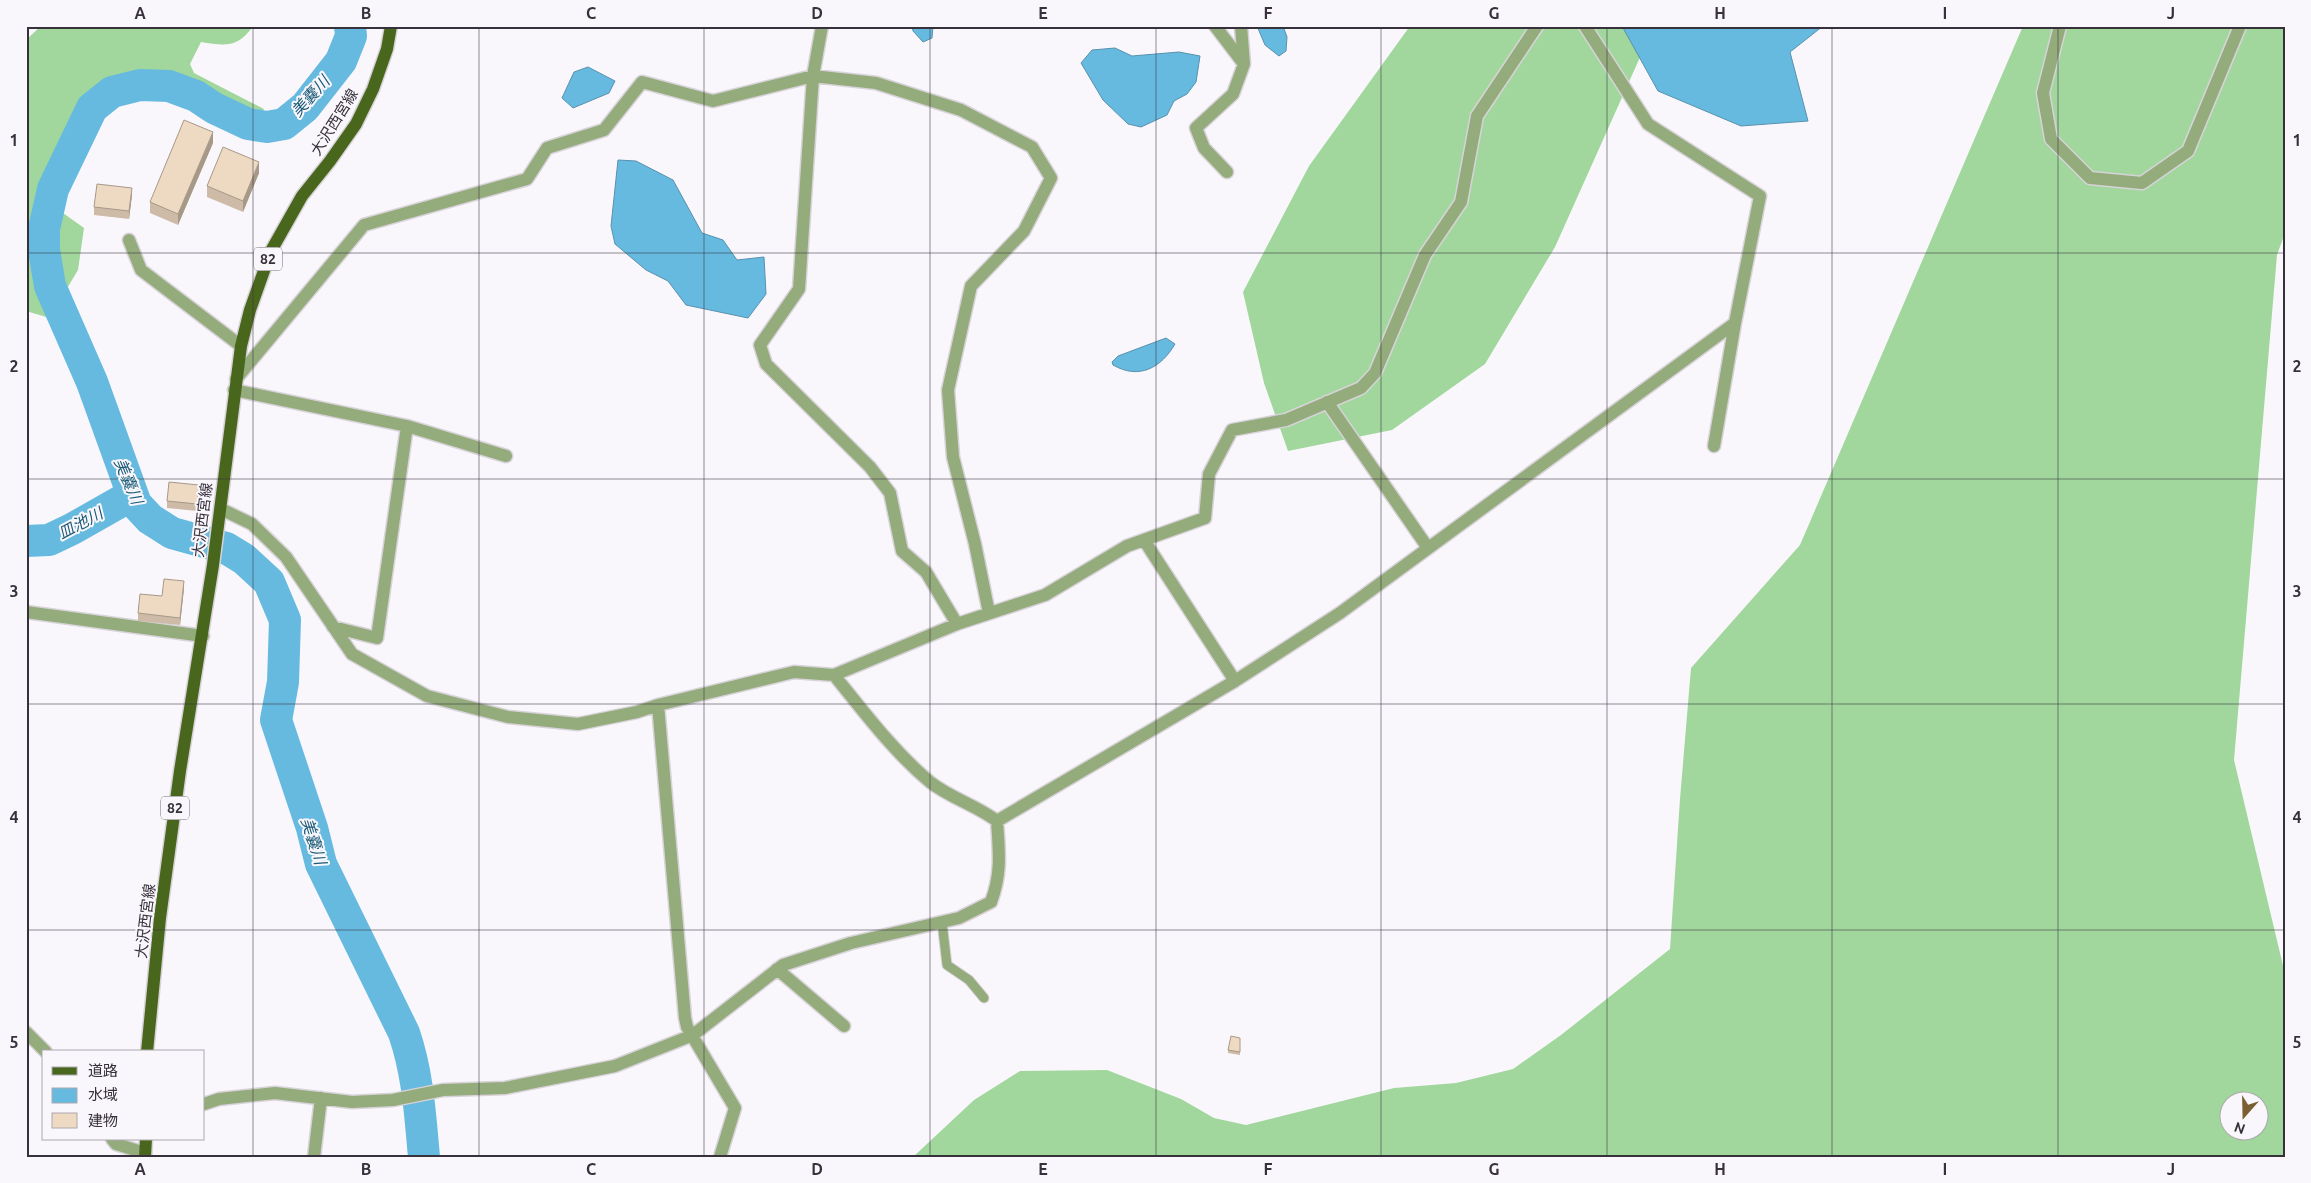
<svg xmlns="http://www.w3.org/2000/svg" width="2311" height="1183" font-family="Ubuntu,'Noto Sans JP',sans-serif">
  <rect width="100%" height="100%" fill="#faf7fc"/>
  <path fill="#a1d79d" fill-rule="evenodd" d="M41,26H253C238,48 225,46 201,42L190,64L194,73L264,109L258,120L230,110L205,93L159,77H136L106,87L88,105L68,173L63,213L84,228L78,270L66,290L73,309L53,319L26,311V40Z
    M1410,26H1654L1555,247L1485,364L1392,430L1288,451L1264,383L1243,292L1309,166Z
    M2023,26H2285V233L2277,255L2234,760L2285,974V1157H913L974,1100L1020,1071L1107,1070L1181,1099L1214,1118L1246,1125L1394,1088L1456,1083L1513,1069L1561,1035L1670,949L1680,799L1691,668L1800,545ZM2228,1100H2258V1130H2228Z"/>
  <path fill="#66bae0" stroke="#5891ae" d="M912,26H933L932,38L923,42L913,31Z
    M1257,26H1283L1287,37L1286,51L1279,56L1265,45Z
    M1622,26H1823L1790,52L1808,121L1741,126L1658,91Z
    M1115,48L1132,56L1179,52L1200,56L1196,82L1187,94L1174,101L1167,115L1141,127L1128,124L1103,100L1081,63L1092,50Z
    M588,67L615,81L609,93L573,108L562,98L574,72Z
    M618,160L636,161L673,180L702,233L723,240L737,260L764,257L766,294L748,318L686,305L668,281L646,270L615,244L611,226Z
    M1166,338L1175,344C1161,368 1139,380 1113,365L1112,362L1118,356Z"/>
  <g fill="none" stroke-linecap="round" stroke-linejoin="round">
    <path stroke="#66bae0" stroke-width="32" d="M350,26L351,36L341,61L305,107L284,124L267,127L248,124L214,108L196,96L169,86L140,85L112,92L92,108L53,189L44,229V250L50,286L92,382L136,504L150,519L172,533L226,548L244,559L269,582L285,620L283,682L276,720L312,828L321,864L404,1033C418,1074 420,1114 424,1157
      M26,541L49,540L72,529L132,495"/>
    <g stroke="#d7d3d9" stroke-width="11">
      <path id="lane" d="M942,922L947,965L969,980L984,998"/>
    </g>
    <g stroke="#d7d3d9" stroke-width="15">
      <path id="street" d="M822,26L813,76L799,289L760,345L766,364L870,467L890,493L902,551L926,572L957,624
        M1215,26L1244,64L1233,94L1196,128L1204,148L1227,172
        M1241,26L1244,64
        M2060,26L2043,93L2051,139L2090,178L2142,183L2188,151L2240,26
        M129,240L141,270L241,346
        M236,379L364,225L527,179L547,148L604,130L642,82L713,101L813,76L876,83L961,110L1032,147L1051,178L1024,231L971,286L948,390L953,457L975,544L989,613
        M234,390L407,426L506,456
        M1327,402L1428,548
        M1714,446L1735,323
        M221,509L252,524L286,557L352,654L427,696L508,717L578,724L637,712L658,705L794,672L834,675C864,712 893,751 930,782C950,798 976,805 997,821L1235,681L1340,613L1735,323L1760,196L1648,124L1585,26
        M1144,540L1235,681
        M26,612L203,636
        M333,627L377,638L407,426
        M834,675L957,624L1045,595L1127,546L1205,518L1209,474L1232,430L1286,420L1361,388L1375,373L1425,255L1461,202L1477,116L1537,26
        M658,705L685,1018L687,1027L735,1108L720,1157
        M777,969L844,1026
        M26,1032L46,1052
        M204,1104L219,1099L275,1093L352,1102L393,1100L443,1090L505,1088L615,1066L693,1035L783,965L851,943L959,918L991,902C1002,873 999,851 997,821
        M112,1139L116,1144L145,1153
        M314,1157L321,1098"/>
    </g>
    <g stroke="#d7d3d9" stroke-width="15">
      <path id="primary" d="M147,1052L160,918L180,771L213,565L241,346L250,310L271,251L302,196L330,161L356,124L373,89L387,49L391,26
        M145,1157L146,1139"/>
    </g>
    <use href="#lane" stroke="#94ab7c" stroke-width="9"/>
    <use href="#street" stroke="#94ab7c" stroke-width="12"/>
    <use href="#primary" stroke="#49671c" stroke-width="12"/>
  </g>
  <path fill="#cdbba8" d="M213,143L178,225L150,213V202Z
    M259,173L243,212L207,197V186Z
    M132,195L129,219L94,215V207Z
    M199,492L197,511L167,508V501Z
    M184,588L180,625L138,621V613L162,596Z
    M1240,1038V1055L1228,1053V1050Z"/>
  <path fill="#a79988" d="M213,132V143L178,225V214Z
    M259,162V173L243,212V201Z
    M132,188V195L129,219V211Z
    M184,581V588L180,625V618Z"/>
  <path fill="#eedac3" stroke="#a79988" d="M184,120L213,132L178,214L150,202Z
    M223,147L259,162L243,201L207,186Z
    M97,184L132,188L129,211L94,207Z
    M169,482L199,485L197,504L167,501Z
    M164,579L184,581L180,618L138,613L140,594L162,596Z
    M1231,1036L1240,1038V1052L1228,1050Z"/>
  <path fill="none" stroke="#37313b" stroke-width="1" stroke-opacity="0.55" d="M253,26V1157M479,26V1157M704,26V1157M930,26V1157M1156,26V1157M1381,26V1157M1607,26V1157M1832,26V1157M2058,26V1157M26,253H2285M26,479H2285M26,704H2285M26,930H2285"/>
  <g text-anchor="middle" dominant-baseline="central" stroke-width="4" stroke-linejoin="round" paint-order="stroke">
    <g fill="#faf7fc" stroke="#726c75" stroke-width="1">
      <rect x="254" y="247.5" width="28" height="23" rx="4"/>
      <rect x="161" y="796.5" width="28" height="23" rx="4"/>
    </g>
    <g font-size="14" font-weight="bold" fill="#37313b">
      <text x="268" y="259">82</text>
      <text x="175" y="808">82</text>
    </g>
    <g font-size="15" fill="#37313b" stroke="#faf7fc">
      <text transform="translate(334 122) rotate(-58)">大沢西宮線</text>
      <text transform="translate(202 520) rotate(-83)">大沢西宮線</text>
      <text transform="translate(145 921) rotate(-83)">大沢西宮線</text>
    </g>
    <g font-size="16" font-style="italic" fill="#1b5c77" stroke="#faf7fc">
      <text transform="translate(310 96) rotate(-48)">美嚢川</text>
      <text transform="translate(129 481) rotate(67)">美嚢川</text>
      <text transform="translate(80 523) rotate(-28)">皿池川</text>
      <text transform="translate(314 841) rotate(72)">美嚢川</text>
    </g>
  </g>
  <rect width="2311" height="1183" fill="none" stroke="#faf7fc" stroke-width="55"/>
  <rect x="42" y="1050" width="162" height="90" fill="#faf7fc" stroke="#aca8af"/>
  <rect x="52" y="1067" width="25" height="8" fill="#49671c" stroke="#aca8af"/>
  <text x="88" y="1076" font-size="15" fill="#37313b">道路</text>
  <rect x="52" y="1088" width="25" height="15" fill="#66bae0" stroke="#aca8af"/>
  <text x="88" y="1100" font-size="15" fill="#37313b">水域</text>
  <rect x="52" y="1113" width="25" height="15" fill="#eedac3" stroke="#aca8af"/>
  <text x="88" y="1126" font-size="15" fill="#37313b">建物</text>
  <g transform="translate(2244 1116) rotate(200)"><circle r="24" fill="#faf7fc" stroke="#aca8af"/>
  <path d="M0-4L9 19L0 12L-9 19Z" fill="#7b5f32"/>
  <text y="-8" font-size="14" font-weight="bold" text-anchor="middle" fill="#37313b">N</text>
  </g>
  <rect x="28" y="28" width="2256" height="1128" fill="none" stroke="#37313b" stroke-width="2"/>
  <g font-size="16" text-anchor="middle" font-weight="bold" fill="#37313b">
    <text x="140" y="19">A</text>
    <text x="366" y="19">B</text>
    <text x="591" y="19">C</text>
    <text x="817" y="19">D</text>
    <text x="1043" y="19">E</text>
    <text x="1268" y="19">F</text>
    <text x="1494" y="19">G</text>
    <text x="1720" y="19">H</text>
    <text x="1945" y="19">I</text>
    <text x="2171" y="19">J</text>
    <text x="14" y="146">1</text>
    <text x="2297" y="146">1</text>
    <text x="14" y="372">2</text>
    <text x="2297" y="372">2</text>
    <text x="14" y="597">3</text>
    <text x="2297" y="597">3</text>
    <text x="14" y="823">4</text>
    <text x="2297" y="823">4</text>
    <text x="14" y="1048">5</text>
    <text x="2297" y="1048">5</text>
    <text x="140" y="1175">A</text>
    <text x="366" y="1175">B</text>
    <text x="591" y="1175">C</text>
    <text x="817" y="1175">D</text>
    <text x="1043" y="1175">E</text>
    <text x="1268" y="1175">F</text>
    <text x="1494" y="1175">G</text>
    <text x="1720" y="1175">H</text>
    <text x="1945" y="1175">I</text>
    <text x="2171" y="1175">J</text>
  </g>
</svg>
